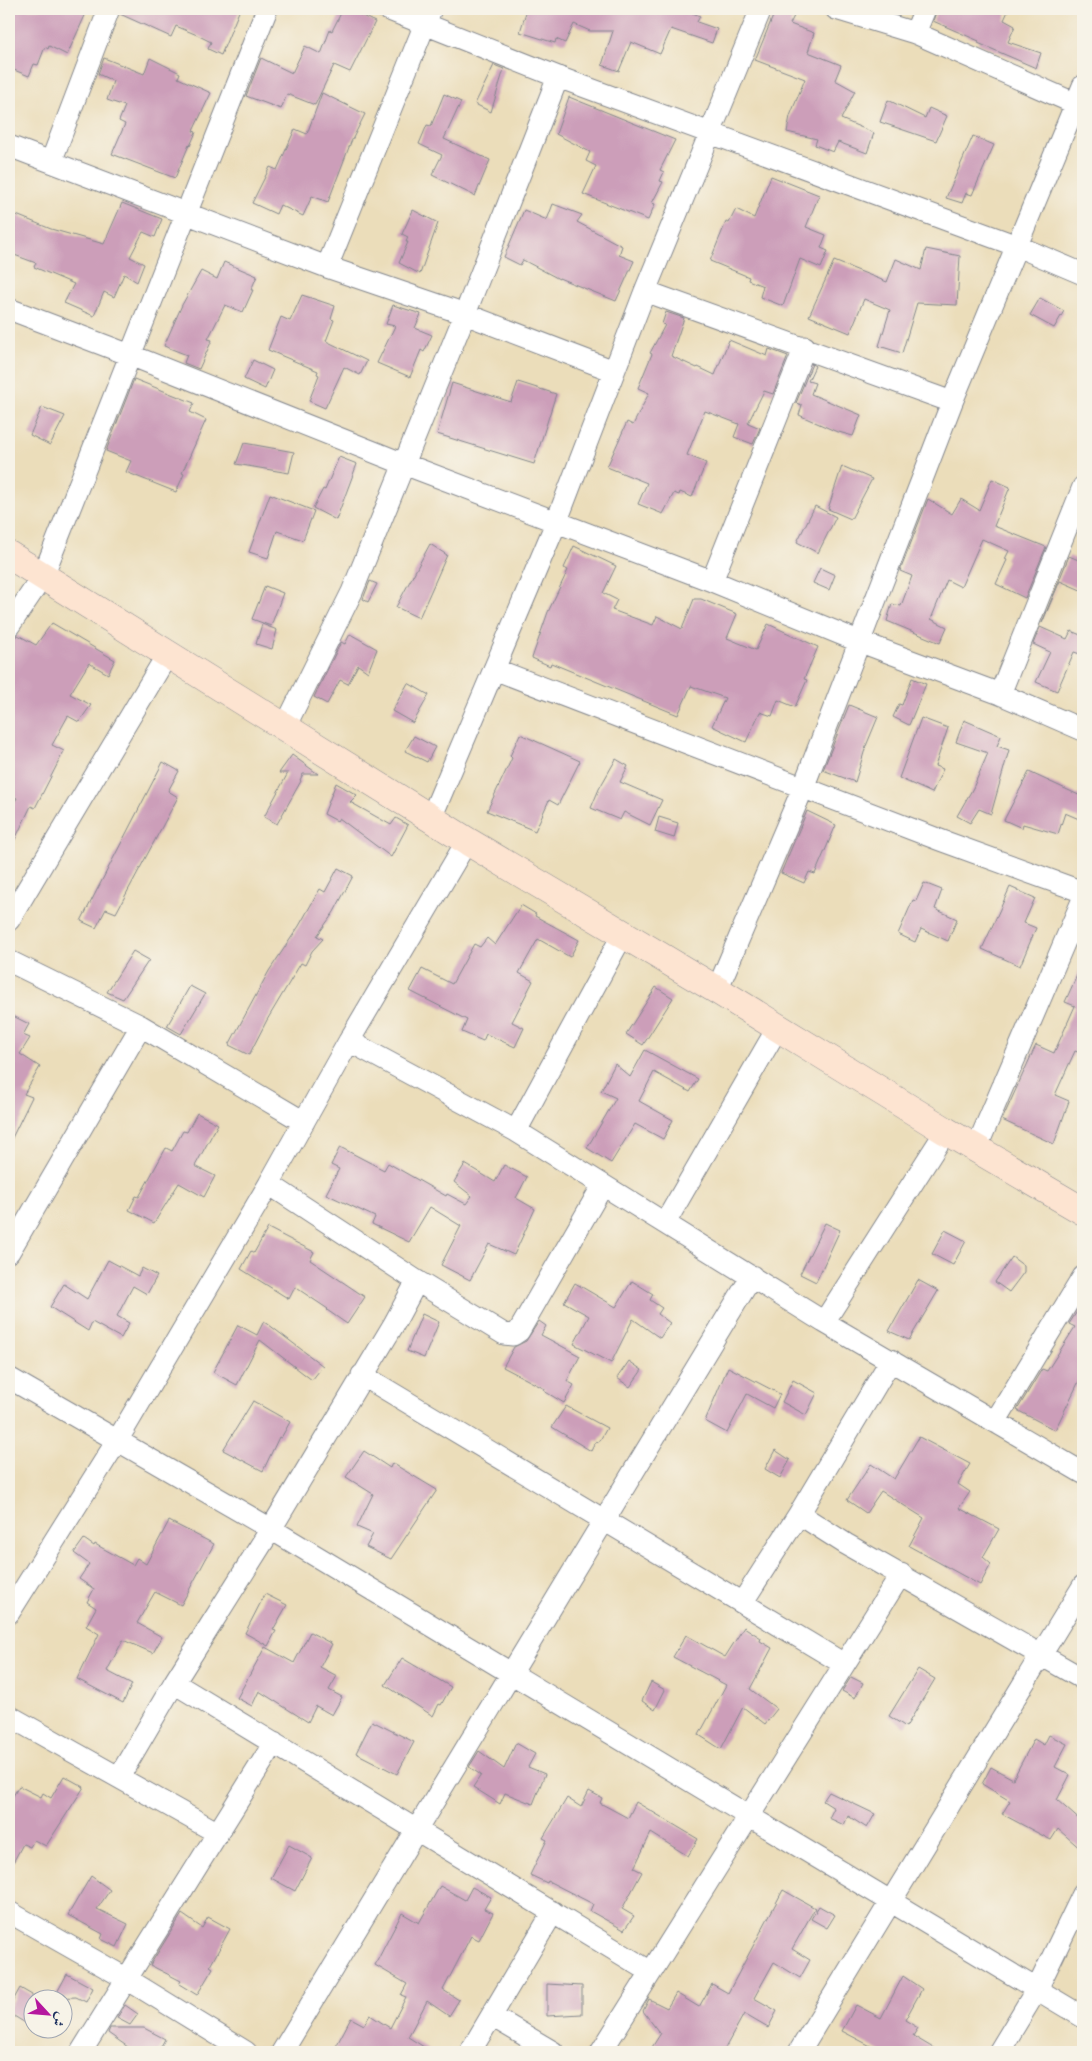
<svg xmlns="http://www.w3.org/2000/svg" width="1092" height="2061" font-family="'IM FELL English',Amiri,serif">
  <rect width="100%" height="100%" fill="#f7f3e8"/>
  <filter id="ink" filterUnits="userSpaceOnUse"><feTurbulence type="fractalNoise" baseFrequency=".02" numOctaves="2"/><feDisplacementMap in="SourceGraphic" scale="10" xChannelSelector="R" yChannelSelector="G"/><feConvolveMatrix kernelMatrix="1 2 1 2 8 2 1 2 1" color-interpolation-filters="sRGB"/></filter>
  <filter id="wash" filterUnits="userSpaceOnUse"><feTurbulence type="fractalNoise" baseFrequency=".0096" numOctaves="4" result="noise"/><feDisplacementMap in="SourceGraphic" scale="20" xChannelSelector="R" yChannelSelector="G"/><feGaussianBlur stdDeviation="1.12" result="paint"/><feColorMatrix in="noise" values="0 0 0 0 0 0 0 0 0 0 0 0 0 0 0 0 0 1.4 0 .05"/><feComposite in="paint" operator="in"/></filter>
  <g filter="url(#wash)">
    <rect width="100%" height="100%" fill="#ebddba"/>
    <g id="blocks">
      <path fill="#cc9eb9" d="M9,9H88L67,55L49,46L48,49L45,47L38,65L34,64L29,76L9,68Z
        M121,9H240L221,55L208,49L211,42L197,35L176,26L171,37L120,14Z
        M343,9H348L375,22L350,72L334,65L315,105L287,94L281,109L246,96L261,58L292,73L305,46L321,54L330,30L332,31Z
        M527,9H683L700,16L697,22L717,29L712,43L671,29L660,54L631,42L619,71L602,65L613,31H590L574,24L565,43L556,39L555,43L520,32Z
        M776,9L794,16L790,24L814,33L808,52L841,65L835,80L855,91L841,119L874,133L867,153L838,142L833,152L815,145L817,139L787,132L790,116L805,79L755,60Z
        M937,9H1009L1004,20L1015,26L1008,42L1041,53L1036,68L978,43L979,41L933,21Z
        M104,58L144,74L150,58L180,73L178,78L211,93L193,131L196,132L190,146L189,145L175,178L112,154L125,124L119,121L125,106L107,100L113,81L98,74Z
        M494,65L504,69L491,112L475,104Z
        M322,93L365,114L351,142L328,202L312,196L303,216L280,205L276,214L252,203L270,167L277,170L295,129L307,134Z
        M444,94L461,102L444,139L490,160L475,196L432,175L442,155L419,144L427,125L431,126Z
        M569,97L675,140L660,170L664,172L660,181L663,182L652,203L655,204L648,220L583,194L596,166L586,161L590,152L556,134Z
        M888,100L925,118L929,108L947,116L936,141L880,122Z
        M973,136L994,145L972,195L966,193L962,203L946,198Z
        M771,176L819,195L806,227L826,235L821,248L828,251L821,268L800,259L783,306L760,297L763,286L748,280L749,277L710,261L726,222L729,223L736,209L754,218Z
        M122,203L162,219L155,237L143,232L130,257L144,264L137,282L124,274L114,297L104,292L94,316L64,303L74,284L34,267L36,263L9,253V212L51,229L104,244Z
        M553,204L582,215L577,222L622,246L619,255L634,261L616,301L559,278V279L523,260L520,265L504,257L524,210L547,220Z
        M413,210L438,223L420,274L399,263L408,242H406L408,237L402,234Z
        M926,249L960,256L957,305L917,303L902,353L879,346L890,310L864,299L850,333L809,316L834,261L887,282L896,259L921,270Z
        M224,262L257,276L251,290H253L243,312L225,305L208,339L212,340L199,369L184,363L187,355L164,346L182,305L201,271L217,279Z
        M302,295L335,306L331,319L334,320L326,341L367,361L360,375L344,367L325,408L309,401L319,375L317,374L318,371L268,350L281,317L290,321Z
        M1040,298L1064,311L1054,328L1030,315Z
        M393,305L421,314L415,328L432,335L424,352L421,350L410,377L377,363L395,326L386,324Z
        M666,312L684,318L671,356L697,368L698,367L715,375L729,340L767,356L769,349L788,356L773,394L764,391L748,423L760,428L753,444L734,437L739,424L705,411L687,455L706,463L692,497L680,492L679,495L674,493L663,514L638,504L647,483L607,467L627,422L633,425L649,393L638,388L652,354L650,353L665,325L662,324Z
        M253,360L273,370L265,389L244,379Z
        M812,364L815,366L808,381L815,383L811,394L861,415L853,436L835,431L799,415L802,405L796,403Z
        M134,379L194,403L190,412L206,420L182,473L184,474L176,492L126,472L131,461L106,451Z
        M518,382L556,394L534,464L437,434L452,383L511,402Z
        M42,407L65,416L50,445L30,435Z
        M244,443L294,452L289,473L236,464Z
        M339,457L357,464L336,520L313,508L323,489L325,490Z
        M842,466L872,479L851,519L828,509Z
        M992,479L1010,487L994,526L1046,547L1025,598L996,584L1007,560L1005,559L1009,551L982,539L961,587L947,580L931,619L947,627L940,643L887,621L892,604L901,606L912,576L900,571L928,499L952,514L961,499L979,510Z
        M270,494L314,511L303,540L277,531L268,558L249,552Z
        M815,506L836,517L818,553L797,542Z
        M430,544L447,555L419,618L396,607Z
        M574,546L616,566L603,593L617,600L612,610L653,625L657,616L682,629L694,599H701L737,614L727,638L756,650L768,624L818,647L804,679L807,680L795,707L778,700L772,716L760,712L746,742L712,726L725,698L691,686L678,715L551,663L550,666L532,658L548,612L568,570L564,568Z
        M1069,556L1083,562V591L1060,581L1042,623Z
        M820,568L835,575L829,590L813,583Z
        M370,581L377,584L368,602L363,599Z
        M265,586L283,593L271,626L252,619Z
        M52,623L115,660L108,674L89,663L70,694L91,705L79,722L68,716L52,745L64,751L35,808L31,806L9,852V811L17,798L9,794V646L13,638L18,635L36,645Z
        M262,624L277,630L272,649L256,644Z
        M1040,627L1067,639L1071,631L1083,636V655L1074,652L1057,691L1036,682L1050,652L1033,644Z
        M350,634L377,649L368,672L358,665L348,684L340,680L327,704L314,697L341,642L345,644Z
        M912,678L926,684L909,725L893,717L899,704L902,705Z
        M408,683L429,695L413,723L392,711Z
        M849,705L878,717L866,746L855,782L823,770Z
        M921,718L948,728L935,766L943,769L932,793L899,778Z
        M964,720L1001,736L997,746L1009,750L991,814L979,809L970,823L957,816L973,788L988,753L956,742Z
        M520,734L580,761L558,805L549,800L535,831L487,811L512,758L510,756Z
        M414,736L435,747L427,762L405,751Z
        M292,755L318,774H303L300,780L301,781L277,824L264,817L288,773H279Z
        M616,759L628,766L620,782L662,800L650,825L624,812L620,820L591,808L599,789Z
        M163,762L179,771L168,791L178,797L116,913L106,909L96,928L81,921Z
        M1029,772L1083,797V811L1079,819L1065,813L1058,834L1023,824L1022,828L1004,820Z
        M336,783L357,795L350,802L391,825L396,818L408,825L391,857L339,818L337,821L324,814Z
        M807,811L836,825L815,874L809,872L804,883L781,873Z
        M659,817L678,823L674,838L655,832Z
        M338,868L353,876L334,912L317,936L323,939L312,951L305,965L301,963L267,1020L249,1055L229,1045L269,971L299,926L320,889L325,892Z
        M924,883L942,890L935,909L957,919L948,941L921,929L915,942L898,934L913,900L916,901Z
        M1010,887L1035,898L1024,923L1036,928L1020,966L982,949Z
        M521,905L536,914L535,916L579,940L570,957L538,939L519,973L533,981L512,1022L524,1028L515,1047L486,1034L483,1041L462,1032L467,1020L410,991L422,969L452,984L474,944L480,947L487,938L495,945Z
        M133,951L149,960L123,999L107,992Z
        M1083,962V1054L1075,1051L1055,1095L1069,1101L1054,1144L1002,1120L1036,1045L1054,1053L1075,1006L1065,1002Z
        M190,986L205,994L181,1034L167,1026Z
        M656,987L673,998L643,1045L626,1034Z
        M9,1014L29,1024L23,1035L30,1038L20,1054L40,1067L24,1094L32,1097L9,1144Z
        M645,1050L698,1079L690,1092L654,1072L639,1101L673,1120L663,1139L635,1124L611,1163L587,1148L616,1098L601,1091L615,1064L630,1077Z
        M197,1113L218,1124L195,1166L215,1176L204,1197L179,1183L154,1223L129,1210L136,1196L139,1197L166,1148L172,1151L183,1131L187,1132Z
        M340,1147L384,1170L388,1163L446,1196L447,1194L466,1204L472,1196L454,1182L465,1164L495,1182L504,1165L527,1177L516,1198L535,1209L514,1255L489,1244L470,1280L441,1265L461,1226L430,1207L409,1242L372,1224L375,1217L326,1194L339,1169L331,1165Z
        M825,1223L840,1230L816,1282L800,1274Z
        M268,1228L314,1252L310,1260L365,1297L347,1324L327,1310L328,1309L295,1287L289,1299L241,1269L251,1251L254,1253Z
        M945,1230L966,1241L953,1265L932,1254Z
        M1012,1257L1024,1266V1272L1009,1292L995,1282Z
        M108,1260L138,1276L142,1268L157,1276L147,1294L133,1286L117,1316L129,1323L121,1338L92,1322L88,1331L50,1307L64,1284L87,1299Z
        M918,1280L938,1291L909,1340L889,1331Z
        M632,1281L653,1294L650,1300L662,1308L658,1314L670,1323L660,1338L633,1319L611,1363L574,1344L589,1316L564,1302L575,1283L616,1307Z
        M1078,1310L1083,1313V1373L1055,1430L1017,1410L1042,1369L1047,1371L1075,1327L1069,1324Z
        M422,1314L439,1322L424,1358L407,1351Z
        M264,1321L323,1366L312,1380L260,1340L237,1385L213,1372L238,1325L257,1335Z
        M539,1321L546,1326L541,1335L580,1356L567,1381L574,1385L564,1403L544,1391L545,1389L503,1367L514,1347L526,1341Z
        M629,1361L642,1370L630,1387L617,1378Z
        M728,1367L780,1394L773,1408L747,1394L727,1433L705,1421Z
        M793,1380L817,1393L806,1415L782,1402Z
        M253,1401L290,1422L281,1438L279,1437L263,1471L223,1450Z
        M566,1406L607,1428L599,1442L596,1441L591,1451L552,1427Z
        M919,1437L970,1464L958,1484L970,1492L959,1508L999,1529L983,1557L991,1564L980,1585L909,1546L924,1518L881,1491L866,1513L847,1500L871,1464L894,1479Z
        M775,1450L790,1460L780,1478L765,1469Z
        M364,1451L390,1468L392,1463L437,1490L391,1559L366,1547L373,1534L357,1527L373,1494L346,1477Z
        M169,1521L214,1544L181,1605L155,1592L137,1623L162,1637L153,1653L123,1640L107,1671L132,1684L123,1703L77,1679L99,1634L86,1626L96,1608L87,1602L94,1589L79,1579L89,1564L74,1553L84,1539L94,1546L95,1544L133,1565L137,1558L146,1564Z
        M265,1594L287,1605L273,1630L276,1631L268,1646L245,1633Z
        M744,1627L761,1638L760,1641L772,1648L750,1689L777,1709L765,1724L743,1707L721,1749L699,1735L726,1685L673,1657L686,1635L725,1657Z
        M310,1632L332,1644L320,1667L337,1676L329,1690L342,1697L332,1715L316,1706L308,1722L259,1691L252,1706L237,1698L265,1647L294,1663Z
        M402,1658L451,1687L441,1705L439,1704L433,1716L385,1685Z
        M918,1669L935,1679L906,1727L889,1716Z
        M851,1677L863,1683L855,1698L842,1691Z
        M651,1682L665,1690L655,1710L642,1701Z
        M372,1721L414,1742L397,1774L356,1753Z
        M1049,1735L1067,1744L1055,1767L1070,1775L1057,1800L1083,1823V1851L1058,1829L1051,1840L1002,1814L1010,1801L982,1784L991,1767L1013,1779L1034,1739L1044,1745Z
        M516,1743L535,1754L528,1767L545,1774L533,1804L505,1793L500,1804L473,1787L481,1775L469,1767L479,1751L504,1769Z
        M64,1776L84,1787L46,1846L34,1840L30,1847L23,1844L9,1870V1794L13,1796L19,1786L41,1797L43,1793L51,1798Z
        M589,1791L602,1798L600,1803L628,1818L636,1802L698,1839L688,1856L651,1833L634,1868L642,1872L622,1909L634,1916L624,1930L590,1911L593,1904L548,1881L547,1883L530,1875L547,1840L543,1838L567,1798L581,1807Z
        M829,1792L875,1814L867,1828L848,1816L844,1825L829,1818L834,1808L823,1801Z
        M289,1845L312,1858L295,1891L271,1878Z
        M91,1876L110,1890L97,1909L128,1924L117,1947L101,1939L103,1934L68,1915Z
        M440,1886L465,1900L472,1887L491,1897L484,1909L493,1913L479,1940L471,1936L443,1990L459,2000L449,2016L427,2001L408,2037L432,2052H333L351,2018L364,2025L370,2015L390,2028L406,1997L401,1995L407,1984L375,1965L402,1913L419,1923Z
        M783,1890L815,1908L792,1949L810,1960L800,1978L774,1962L754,1998L777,2011L768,2028L744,2014L723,2052H649L661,2033L658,2031L643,2011L649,1999L667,2008L676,1993L699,2007L712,1984L728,1993Z
        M819,1906L835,1915L827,1928L811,1919Z
        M182,1914L202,1928L208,1917L230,1929L210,1966L213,1968L197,1995L179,1984L181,1981L150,1965Z
        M67,1974L93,1988L86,2002L76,1997L54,1998Z
        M903,1976L922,1989L905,2020L918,2028L913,2036L940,2052H882L842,2031L856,2005L881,2018Z
        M547,1984L582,1986V2014L547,2016Z
        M20,1988L32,1995V2027L9,2013V2008Z
        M125,2005L138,2014L130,2025L117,2018Z
        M110,2028H144L165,2039L158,2052H135L108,2033Z"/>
    </g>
  </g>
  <g filter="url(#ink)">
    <use href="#blocks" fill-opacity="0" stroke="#83868c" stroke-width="1"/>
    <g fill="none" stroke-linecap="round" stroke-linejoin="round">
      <g stroke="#83868c" stroke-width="23">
        <path id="street" d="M387,9L558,77L1017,246L1083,274
          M836,9L915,33L1083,107
          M915,33L925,9
          M9,146L327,267L465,314L614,371
          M51,162L109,9
          M327,267L431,9
          M645,291L952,402
          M9,309L130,355L404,464L712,581L858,641L1000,694L1083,730
          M712,581L805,347
          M9,626L43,576L267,9
          M494,669L940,840L1083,892
          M1000,694L1083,487
          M285,727L352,592L465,314L558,77
          M431,818L556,523L645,291L761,9
          M9,920L167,655
          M9,961L141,1026L304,1122
          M717,990L803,788L952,402L1083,86
          M349,1041L516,1131L824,1322L1083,1473
          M516,1131L623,934
          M976,1149L1083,899
          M269,1184L417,1281L504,1334L513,1335L519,1331L603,1185
          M665,1223L778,1027
          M9,1252L141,1026
          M824,1322L946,1131
          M362,1375L844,1664
          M9,1378L271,1529L1083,2017
          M995,1422L1083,1277
          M799,1514L891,1360
          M742,1603L799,1514L846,1544L1083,1679
          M9,1613L117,1441L269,1184L349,1041L467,841
          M174,1683L651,1972
          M9,1716L218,1833
          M119,1777L174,1683L271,1529L394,1324L417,1281
          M9,1912L127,1979L246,2052
          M492,2016L553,2052
          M81,2052L274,1743
          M282,2052L752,1276
          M470,2052L553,1912
          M601,2052L901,1574
          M799,2052L1083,1586
          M999,2052L1037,1989L1083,1894"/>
      </g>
      <g stroke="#83868c" stroke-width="29">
        <path id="secondary" d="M9,555L467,841L717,990L946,1131L1083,1211"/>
      </g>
      <use href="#street" stroke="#fff" stroke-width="21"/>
      <use href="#secondary" stroke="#fde4d1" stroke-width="28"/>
    </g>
  </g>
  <rect width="1092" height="2061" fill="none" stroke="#f7f3e8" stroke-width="30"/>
  <g transform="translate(48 2014) rotate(116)"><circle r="24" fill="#f7f3e8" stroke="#9fa5b1"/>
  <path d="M0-4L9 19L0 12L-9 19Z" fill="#b5179e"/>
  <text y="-8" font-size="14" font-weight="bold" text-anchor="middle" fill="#1b2f5e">ش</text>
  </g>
</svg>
